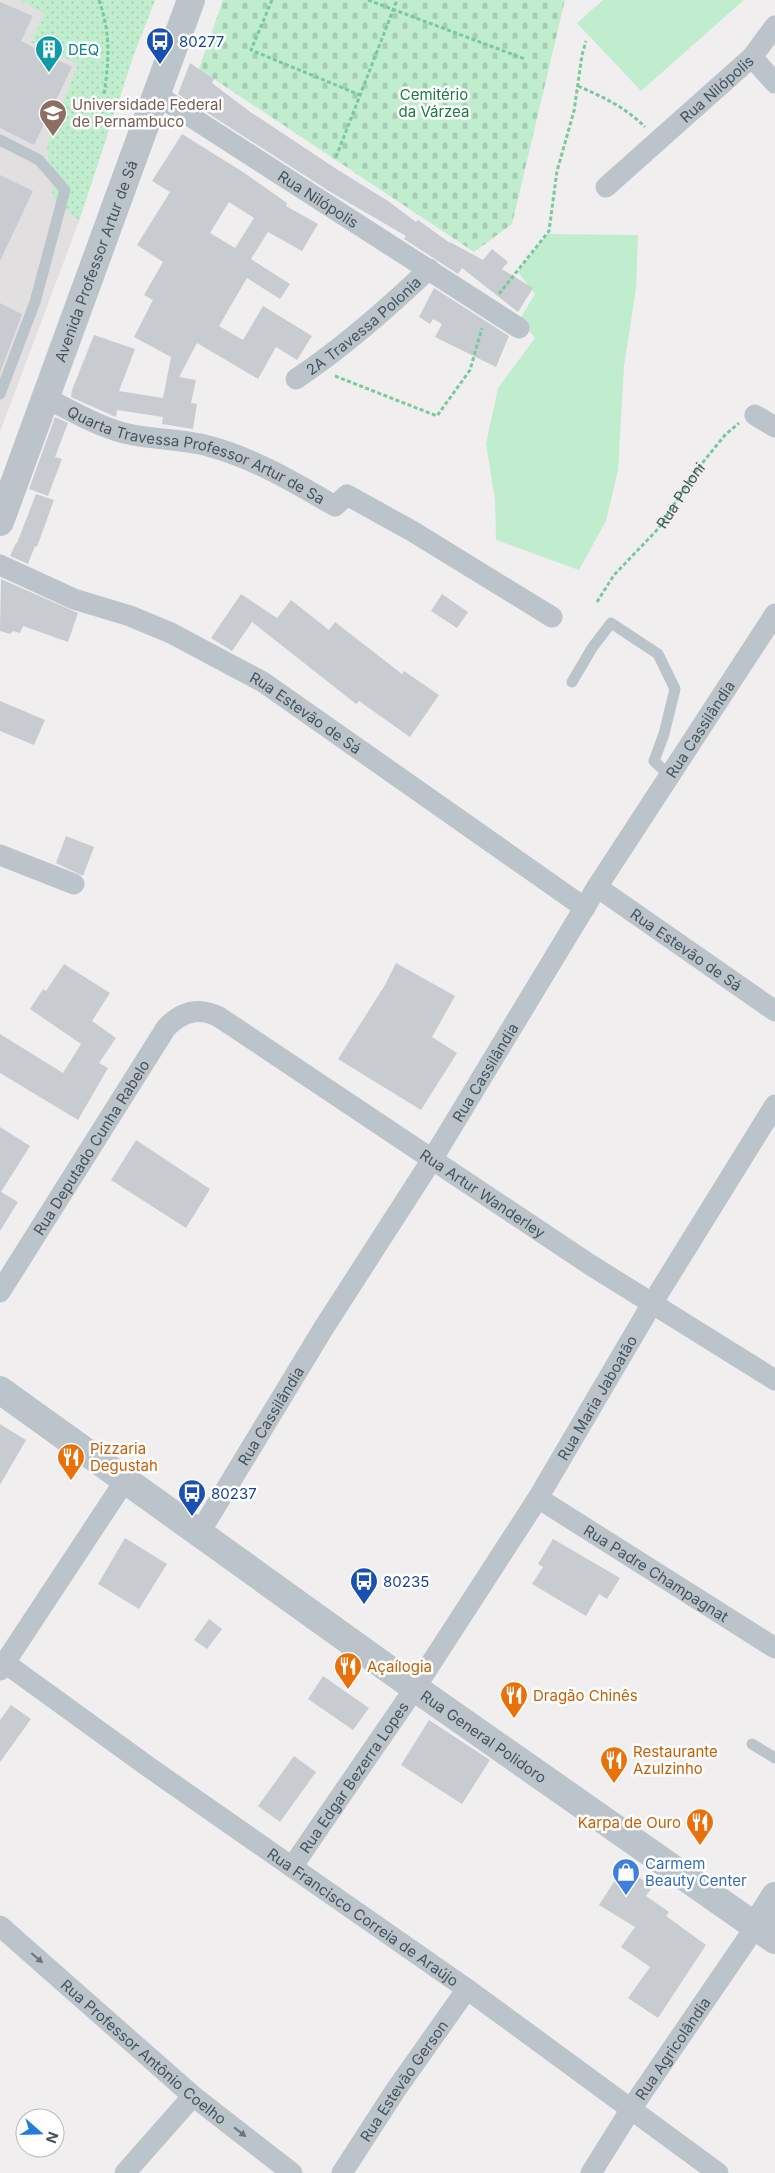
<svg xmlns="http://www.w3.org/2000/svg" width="775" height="2173" font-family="Inter,sans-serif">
  <defs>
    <pattern id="cemetery-stones" width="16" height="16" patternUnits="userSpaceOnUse" patternTransform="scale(1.25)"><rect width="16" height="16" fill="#bfedce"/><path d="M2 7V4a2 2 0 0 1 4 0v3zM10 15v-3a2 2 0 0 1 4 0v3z" fill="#a6cdb3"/></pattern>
    <pattern id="park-dots" width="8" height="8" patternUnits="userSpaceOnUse" patternTransform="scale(1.25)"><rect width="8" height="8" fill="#bfedce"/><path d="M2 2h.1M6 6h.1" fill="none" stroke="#a6cdb3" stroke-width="1.8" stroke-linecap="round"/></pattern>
  </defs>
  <rect width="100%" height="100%" fill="#f1eeef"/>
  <path fill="#e2dfe0" d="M0,0H155L134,54L79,221L0,432Z"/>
  <path fill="#bfedce" d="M603,0H744L641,91L577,23Z
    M547,234L638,235L636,289L624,366L618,470L606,521L579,570L496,540L495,500L486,444L498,388L535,338L520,319L535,294L518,272Z"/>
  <path fill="url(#cemetery-stones)" d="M223,0H565L512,224L474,252L199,69Z"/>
  <path fill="url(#park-dots)" d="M18,0H155L134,54L79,221L53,198L47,144L78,64L31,42L45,13Z"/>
  <path fill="#c8ccd1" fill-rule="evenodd" d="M0,2L33,16L21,41L72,67L34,145L0,128Z
    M190,63L214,79L212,83L249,111L338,170L388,201L416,222L418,220L450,243V242L483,260L492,249L508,262L502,269L533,288L518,312L462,268L458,274L404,239L406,236L332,193L178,94Z
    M182,134L243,172L287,203L286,206L318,224L302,251L268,232L251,259L290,284L280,299L247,278L219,326L243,340L263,306L312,336L297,360L276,347L258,379L197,343L179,377L196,380L191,403L197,404L193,429L162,424L163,417L117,410L116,417L71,397L72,390L94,335L135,349L119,391L163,398L171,357L134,337L153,300L144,295L163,262L137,245L170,192L152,181ZM229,202L254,218L235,248L210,233Z
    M0,175L33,191L0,261Z
    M434,288L509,336L496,367L435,337L442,324L433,319L430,324L419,317Z
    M0,303L22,314L0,373Z
    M55,417L68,423L55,457L62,459L48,496L29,489Z
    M36,494L54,500L37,547L35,546L28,564L10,556L16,543H17Z
    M1,579L78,613L68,642L23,626L20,633L13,631L10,634L0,631Z
    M241,594L277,618L291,600L329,630L335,622L402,674L404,671L439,695L410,737L359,701L356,704L252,622L232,651L211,638Z
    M442,594L468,612L457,628L431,611Z
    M0,701L45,720L34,745L0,731Z
    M66,836L94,847L83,876L56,863Z
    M396,963L455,996L432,1037L457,1053L421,1110L338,1059L385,985Z
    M64,964L110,993L92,1021L116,1038L99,1063L108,1068L78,1120L0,1073V1034L63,1073L81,1044L30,1009L43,989L46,991Z
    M0,1127L30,1146L1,1192L18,1202L0,1231Z
    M136,1140L210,1189L186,1228L111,1180Z
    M0,1424L26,1440L0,1485Z
    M125,1538L167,1564L139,1609L98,1584Z
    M553,1539L620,1578L607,1599L599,1594L586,1616L532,1584L543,1567L538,1564Z
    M209,1619L222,1629L207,1649L194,1640Z
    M323,1676L369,1708L353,1730L308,1699Z
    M11,1705L31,1719L0,1762V1720Z
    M429,1720L490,1760L462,1804L401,1765Z
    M294,1756L316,1772L280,1822L258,1806Z
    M623,1868L653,1886L646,1896L669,1912L666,1916L706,1945L658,2018L628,1998L650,1967L621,1947L635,1927L599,1905Z"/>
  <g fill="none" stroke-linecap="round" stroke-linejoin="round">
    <g stroke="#78c99c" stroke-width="3" stroke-dasharray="4 2.5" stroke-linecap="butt">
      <path d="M99,0C111,35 109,59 104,95"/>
      <path d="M272,0L251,50L360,95"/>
      <path d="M368,0L525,59"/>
      <path d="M578,86C603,97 625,107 645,127"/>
      <path d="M336,157L397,0"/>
      <path d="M499,294L549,231L557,171L574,111L582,55L586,41"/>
      <path d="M335,376L437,416L470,370L482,328"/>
      <path id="s1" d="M597,602L614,575L658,529L695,472L725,435L739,423"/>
    </g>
    <path stroke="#bbc4cb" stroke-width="11" d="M0,140L39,160L65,190L35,302L0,394
      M572,682L592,648L611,623L658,654L675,689L664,734L654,761L670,776
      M752,1744L775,1758"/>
    <g stroke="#bbc4cb" stroke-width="21">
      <path d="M752,57L775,83"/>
      <path id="s2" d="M157,95L519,328"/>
      <path id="s3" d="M606,187L752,57L775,26"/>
      <path id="s4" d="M296,379C344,347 387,309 429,269"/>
      <path id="s5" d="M46,398C74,412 102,429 133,435C158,440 184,439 208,446C254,458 295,483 335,506L347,495L412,531L552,617"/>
      <path d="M755,415L775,427"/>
      <path id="s6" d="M0,565L74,599L130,616L171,633L263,682L585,908"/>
      <path d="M0,855L74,884"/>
      <path id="s7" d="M597,887L775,1011"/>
      <path id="s8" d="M0,1292L166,1028C182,1011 199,1007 219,1017L589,1264L775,1380"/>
      <path id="s9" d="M538,1498L775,1648"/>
      <path id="s10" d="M200,1532L323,1329L433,1158L597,887L775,614"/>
      <path id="s11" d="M5,1663L150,1768L467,1989L718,2173"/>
      <path d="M0,1670L126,1479"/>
      <path id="s12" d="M292,1867L415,1688L538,1498L653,1302L775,1105"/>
      <path id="s13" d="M0,1926L193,2096L292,2173"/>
      <path d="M125,2173L193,2096"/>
      <path id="s14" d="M342,2173L395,2091L467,1989"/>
      <path id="s15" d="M591,2173L631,2109L756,1926"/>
    </g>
    <g stroke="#bbc4cb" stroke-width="28">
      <path id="s16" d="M0,522L191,0"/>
      <path id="s17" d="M0,1390L415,1688L775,1940"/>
      <path d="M756,1926L775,1896"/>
    </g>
  </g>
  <defs><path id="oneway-solid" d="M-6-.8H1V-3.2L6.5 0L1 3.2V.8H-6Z" transform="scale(1.25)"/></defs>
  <g fill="#6a757d">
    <use href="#oneway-solid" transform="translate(37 1958) rotate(41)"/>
    <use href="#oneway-solid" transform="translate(240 2132) rotate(38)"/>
  </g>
  <defs>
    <g id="bus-pin" transform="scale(1.4375)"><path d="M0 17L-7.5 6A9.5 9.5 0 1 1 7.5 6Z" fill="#1a4fb4" stroke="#fff"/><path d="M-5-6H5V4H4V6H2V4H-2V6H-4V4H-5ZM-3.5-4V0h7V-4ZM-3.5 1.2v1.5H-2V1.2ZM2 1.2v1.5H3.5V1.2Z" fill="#fff"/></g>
    <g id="building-pin" transform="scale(1.4375)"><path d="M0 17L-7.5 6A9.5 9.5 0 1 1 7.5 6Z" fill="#0f9aa8" stroke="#fff"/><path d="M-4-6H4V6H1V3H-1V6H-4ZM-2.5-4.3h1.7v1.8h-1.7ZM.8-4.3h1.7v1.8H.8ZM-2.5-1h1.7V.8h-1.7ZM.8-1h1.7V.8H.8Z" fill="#fff"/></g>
    <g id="university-pin" transform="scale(1.4375)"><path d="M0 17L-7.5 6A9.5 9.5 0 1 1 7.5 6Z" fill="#8d6e63" stroke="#fff"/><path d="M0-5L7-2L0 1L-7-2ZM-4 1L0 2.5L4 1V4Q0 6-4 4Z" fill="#fff"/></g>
    <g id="restaurant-pin" transform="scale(1.4375)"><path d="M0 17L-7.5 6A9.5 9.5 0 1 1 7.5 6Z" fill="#e8710a" stroke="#fff"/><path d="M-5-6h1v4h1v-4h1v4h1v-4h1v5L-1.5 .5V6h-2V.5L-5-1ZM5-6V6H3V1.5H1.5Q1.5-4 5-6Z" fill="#fff"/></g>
    <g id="shop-pin" transform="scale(1.4375)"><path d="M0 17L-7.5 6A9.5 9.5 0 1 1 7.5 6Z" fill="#3f7fe0" stroke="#fff"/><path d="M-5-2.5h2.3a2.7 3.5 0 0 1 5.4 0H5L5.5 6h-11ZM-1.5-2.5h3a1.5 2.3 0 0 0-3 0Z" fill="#fff"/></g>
  </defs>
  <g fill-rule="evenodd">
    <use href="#bus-pin" x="160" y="41"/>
    <use href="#building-pin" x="49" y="49"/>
    <use href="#university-pin" x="53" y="113"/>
    <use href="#restaurant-pin" x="71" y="1457"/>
    <use href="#bus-pin" x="192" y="1493"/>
    <use href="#bus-pin" x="364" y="1581"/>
    <use href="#restaurant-pin" x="348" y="1666"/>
    <use href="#restaurant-pin" x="514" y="1695"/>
    <use href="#restaurant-pin" x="614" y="1760"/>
    <use href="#restaurant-pin" x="700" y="1822"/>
    <use href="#shop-pin" x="626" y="1872"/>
  </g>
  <g text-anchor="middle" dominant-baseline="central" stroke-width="5" stroke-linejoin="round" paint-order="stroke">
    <g font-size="15" fill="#164399" stroke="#fff" text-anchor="start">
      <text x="179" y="41">80277</text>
      <text x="211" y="1493">80237</text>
      <text x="383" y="1581">80235</text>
    </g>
    <g font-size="15" fill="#0d838f" stroke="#fff" text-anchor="start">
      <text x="68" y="49">DEQ</text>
    </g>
    <g font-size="15" fill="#47535b" stroke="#fff">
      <text stroke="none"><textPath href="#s3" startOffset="148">Rua Nilópolis</textPath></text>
      <text stroke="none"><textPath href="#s2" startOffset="192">Rua Nilópolis</textPath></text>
      <text stroke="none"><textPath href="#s16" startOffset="278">Avenida Professor Artur de Sá</textPath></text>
      <text stroke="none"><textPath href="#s4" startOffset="86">2A Travessa Polonia</textPath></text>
      <text stroke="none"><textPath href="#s5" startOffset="162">Quarta Travessa Professor Artur de Sa</textPath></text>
      <text stroke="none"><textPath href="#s1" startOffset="136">Rua Poloni</textPath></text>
      <text stroke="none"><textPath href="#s6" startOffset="341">Rua Estevão de Sá</textPath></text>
      <text stroke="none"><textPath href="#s10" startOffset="946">Rua Cassilândia</textPath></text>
      <text stroke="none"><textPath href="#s7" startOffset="109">Rua Estevão de Sá</textPath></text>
      <text stroke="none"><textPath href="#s10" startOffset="541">Rua Cassilândia</textPath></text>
      <text stroke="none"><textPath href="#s8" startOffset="171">Rua Deputado Cunha Rabelo</textPath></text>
      <text stroke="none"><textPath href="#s8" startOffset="688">Rua Artur Wanderley</textPath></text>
      <text stroke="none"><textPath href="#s12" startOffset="560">Rua Maria Jaboatão</textPath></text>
      <text stroke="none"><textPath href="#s10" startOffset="136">Rua Cassilândia</textPath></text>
      <text stroke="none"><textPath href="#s9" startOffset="140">Rua Padre Champagnat</textPath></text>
      <text stroke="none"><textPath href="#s17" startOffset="595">Rua General Polidoro</textPath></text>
      <text stroke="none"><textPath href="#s12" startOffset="109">Rua Edgar Bezerra Lopes</textPath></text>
      <text stroke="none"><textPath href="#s11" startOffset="439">Rua Francisco Correia de Araújo</textPath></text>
      <text stroke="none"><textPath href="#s15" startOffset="149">Rua Agricolândia</textPath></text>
      <text stroke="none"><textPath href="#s13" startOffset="191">Rua Professor Antônio Coelho</textPath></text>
      <text stroke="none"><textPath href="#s14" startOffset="111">Rua Estevão Gerson</textPath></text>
    </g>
    <g font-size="15" fill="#1b7a44" stroke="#fff">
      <text x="434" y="94">Cemitério<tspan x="434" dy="17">da Várzea</tspan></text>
    </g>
    <g font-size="15" fill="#785e54" stroke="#fff" text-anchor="start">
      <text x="72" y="104">Universidade Federal<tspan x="72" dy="17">de Pernambuco</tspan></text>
    </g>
    <g font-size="15" fill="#c56008" stroke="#fff" text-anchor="start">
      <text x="90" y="1448">Pizzaria<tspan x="90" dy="17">Degustah</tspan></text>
      <text x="367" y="1666">Açaílogia</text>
      <text x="533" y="1695">Dragão Chinês</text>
      <text x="633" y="1751">Restaurante<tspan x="633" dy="17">Azulzinho</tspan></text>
      <text x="681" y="1822" text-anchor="end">Karpa de Ouro</text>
    </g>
    <g font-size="15" fill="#366cbe" stroke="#fff" text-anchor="start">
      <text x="645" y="1863">Carmem<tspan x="645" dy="17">Beauty Center</tspan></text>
    </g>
  </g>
  <g transform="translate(40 2133) rotate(110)"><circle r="24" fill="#ffffff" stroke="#b5babd"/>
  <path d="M0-4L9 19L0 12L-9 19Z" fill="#217dd9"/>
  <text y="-8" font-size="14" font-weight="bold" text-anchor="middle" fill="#47535b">N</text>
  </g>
</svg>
